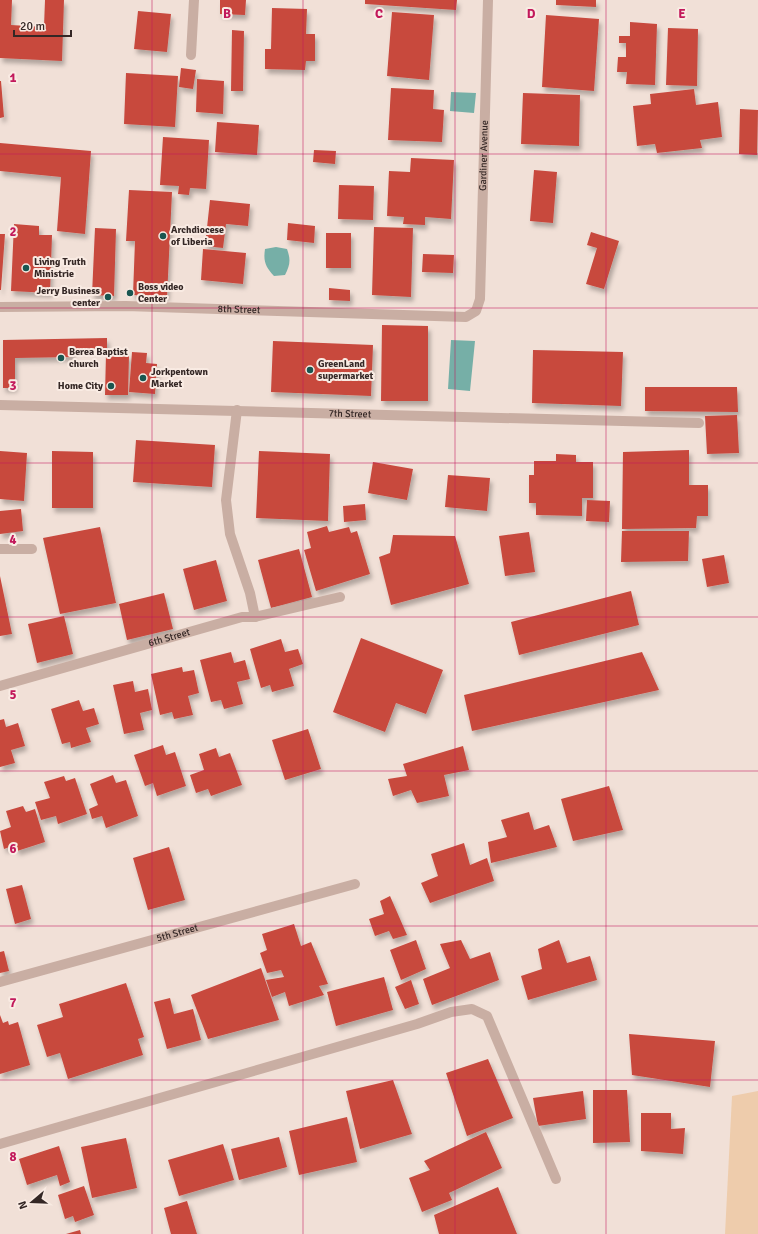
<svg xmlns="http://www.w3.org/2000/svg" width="758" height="1234" font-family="Signika,sans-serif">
  <defs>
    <filter id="shadow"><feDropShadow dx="2.5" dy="4.5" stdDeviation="2" flood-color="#0004"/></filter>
  </defs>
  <rect width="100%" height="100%" fill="#f1e0d7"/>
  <path fill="#eeccac" d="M758,1091V1234H725L732,1096Z"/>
  <path fill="#76afa7" d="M451,92L476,93L474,113L450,111Z
    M276,247L287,249C291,260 290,265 285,275L274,276C266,267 263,262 265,249Z
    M451,340L475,341L470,391L448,389Z"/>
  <path fill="#c8483e" filter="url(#shadow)" d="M0,0H12L11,25L44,27L45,0H64L62,61L0,58Z
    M220,0H246L245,15L220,14Z
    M365,0H457L456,10L365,4Z
    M556,0H596V7L556,5Z
    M272,8L307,9L306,34H315V61H306L305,70L265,69V49H271Z
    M138,11L171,14L167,52L134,49Z
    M392,12L434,15L429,80L387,76Z
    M546,15L599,19L594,91L542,87Z
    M630,22L657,24L655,85L626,84L627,72H617L618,57H626V43H619V36H630Z
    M668,28L698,29L697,86L666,85Z
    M232,30L244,31L243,91H231Z
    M181,68L196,70L193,89L179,87Z
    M126,73L178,76L175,127L124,124Z
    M197,79L224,81L223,114L196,112Z
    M0,81H1L4,117L0,118Z
    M391,88L434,90L433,109L444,110L442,142L388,140Z
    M694,89L696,105L718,102L722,137L700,140L702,148L657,153L655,144L637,146L633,106L651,104L650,94Z
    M523,93L580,95L579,146L521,144Z
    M740,109L758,110L757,155L739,154Z
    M217,122L259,125L257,155L215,152Z
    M163,137L209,140L206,189L190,188L189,195L178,194L179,186L160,185Z
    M0,143L91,151L85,234L57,231L61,177L0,171Z
    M314,150L336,151L335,164L313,162Z
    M411,158L454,160L451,219L425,217V225L403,224L404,217L387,216L389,171L410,172Z
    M534,170L557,172L553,223L530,221Z
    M339,185L374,186L373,220L338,219Z
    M129,190L172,192L167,297L133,295L135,241H126Z
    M210,200L250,204L248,226L226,224L223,248L205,246Z
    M288,223L315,226L314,243L287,240Z
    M14,224L39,226V235H52L50,293L11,291Z
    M374,227L413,228L411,297L372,295Z
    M95,228L116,229L114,296L92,295Z
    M591,232L619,241L604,289L586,284L597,248L587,245Z
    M326,233H351V268H326Z
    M0,234H5L1,290H0Z
    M203,249L246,253L243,284L201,280Z
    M423,254L454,255L453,273L422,272Z
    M329,288L350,290V301L329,300Z
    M382,325L428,326V401H381Z
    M107,338V348L72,349V357L15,358V388H3V340Z
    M273,341L373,345L371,396L271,392Z
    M533,350L623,352L621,406L532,403Z
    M132,352L147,353L146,363L157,364L155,394L129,392Z
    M106,354L129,355L128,395H105Z
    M645,387H737L738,412L645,411Z
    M737,415L739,453L707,454L705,416Z
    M136,440L215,445L212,487L133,482Z
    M689,450V485H708V516H697L696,528L622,529L623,452Z
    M0,451L27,453L24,501L0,499Z
    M52,451L93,452V508H52Z
    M259,451L330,454L328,521L256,518Z
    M556,454L576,455V462H593V498H582V516L536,515V503H529V475H534V461H556Z
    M373,462L413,469L407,500L368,493Z
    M448,475L490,478L487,511L445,507Z
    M587,500L610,501L609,522L586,521Z
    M365,504L366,520L344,522L343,506Z
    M21,509L23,531L0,534V511Z
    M327,526L329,532L349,527L351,533L357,531L370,574L316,591L304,550L311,548L307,532Z
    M100,527L116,603L60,614L43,538Z
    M622,531H689L688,561L621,562Z
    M529,532L535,572L505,576L499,536Z
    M393,535L455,536L469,584L391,605L379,557L390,553Z
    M299,549L312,597L271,608L258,560Z
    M724,555L729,583L707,587L702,559Z
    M216,560L227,601L194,610L183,569Z
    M0,576L12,634L0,636Z
    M631,591L639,625L519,655L511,622Z
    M164,593L173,629L127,640L119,604Z
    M64,616L73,654L37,663L28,624Z
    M361,638L443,670L426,714L396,703L385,732L333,712Z
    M281,639L285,652L298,649L303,664L289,669L294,686L272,692L270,685L261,688L250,649Z
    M231,652L234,663L245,660L250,679L237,682L243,704L224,709L221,700L211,702L200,660Z
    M642,652L659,690L472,731L464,695Z
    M182,667L183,672L194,670L199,693L188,696L193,715L174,719L172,712L160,715L151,674Z
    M133,681L135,692L148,689L152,710L140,713L144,730L124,734L113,685Z
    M79,700L83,711L94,708L99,724L86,728L91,742L71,748L70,742L62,744L51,709Z
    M4,719L6,727L18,723L25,746L11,750L15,763L0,767V720Z
    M308,729L321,769L285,780L272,740Z
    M163,745L166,755L175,752L186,786L157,796L153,783L145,786L134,755Z
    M463,746L469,770L444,775L449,796L417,803L411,790L393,796L388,779L407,776L403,764Z
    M216,748L219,757L230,753L242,785L211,796L208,789L196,793L190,775L204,770L199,754Z
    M113,775L116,783L126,780L138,816L106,828L102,816L92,819L89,809L98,805L90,784Z
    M64,776L66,781L75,778L87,814L58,824L56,816L41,820L35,802L50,798L44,782Z
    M609,786L623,830L573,841L561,799Z
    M23,806L26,812L35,809L45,842L17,851L15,845L4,849L0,831L11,827L6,811Z
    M529,812L534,830L549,825L557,847L491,863L488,842L507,837L501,820Z
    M464,843L470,865L487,858L494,881L430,903L421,883L438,876L431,854Z
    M169,847L185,900L148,910L133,858Z
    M22,885L31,919L15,924L6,889Z
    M390,896L407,935L393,939L389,931L375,936L369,919L384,914L380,901Z
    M294,924L301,946L311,942L328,984L319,986L324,995L289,1006L285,992L272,997L266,980L284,977L281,970L267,973L260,953L267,950L262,934Z
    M416,940L426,969L401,980L390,950Z
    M461,940L470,959L490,952L499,980L432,1005L423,979L450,968L440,944Z
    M559,940L567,963L590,956L597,980L528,1000L521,976L542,969L538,949Z
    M4,951L9,971L0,973V952Z
    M261,968L279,1020L208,1039L191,995Z
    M384,977L393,1010L336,1026L327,992Z
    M411,980L419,1004L405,1009L395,987Z
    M126,983L144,1037L138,1039L143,1055L68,1079L60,1053L47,1057L37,1025L63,1017L59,1004Z
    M170,998L174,1014L193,1009L201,1040L167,1049L154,1002Z
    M0,1015L3,1023L8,1021L9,1025L18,1022L30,1065L0,1074Z
    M629,1034L715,1041L710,1087L632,1075Z
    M488,1059L513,1118L467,1136L446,1073Z
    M393,1080L412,1134L360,1149L346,1091Z
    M593,1090H627L630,1142L593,1143Z
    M583,1091L586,1119L538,1126L533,1098Z
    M641,1113H671V1129L685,1128L683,1154L641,1151Z
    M347,1117L357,1162L299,1175L289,1131Z
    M486,1132L502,1168L449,1193L452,1200L422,1212L409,1178L430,1170L424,1161Z
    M279,1137L287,1167L239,1180L231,1149Z
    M126,1138L137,1188L92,1198L81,1147Z
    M223,1144L234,1180L179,1196L168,1160Z
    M59,1146L70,1182L60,1186L57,1175L27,1185L19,1159Z
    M84,1186L94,1215L75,1222L73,1216L65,1219L58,1195Z
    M498,1187L517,1234H439L434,1215Z
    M187,1201L197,1234H171L164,1208Z
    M80,1230L81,1234H66Z"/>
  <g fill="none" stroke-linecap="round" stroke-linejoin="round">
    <g stroke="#c9aea3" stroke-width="10">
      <path d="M191,55L194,0"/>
      <path id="s1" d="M0,307L126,306L466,317L476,311L480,299L488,0"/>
      <path id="s2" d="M0,405L699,423"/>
      <path d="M237,410L226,500L230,534L250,593L255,617"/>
      <path d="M0,549H32"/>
      <path id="s3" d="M0,686L242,617H255L340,597"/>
      <path id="s4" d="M0,982L355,884"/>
      <path d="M0,1144L417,1024L451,1012L472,1009L487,1016L556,1179"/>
    </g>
  </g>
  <path fill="none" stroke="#c2185b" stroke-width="1" stroke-opacity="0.55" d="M152,0V1234M303,0V1234M455,0V1234M606,0V1234M0,154H758M0,308H758M0,463H758M0,617H758M0,771H758M0,926H758M0,1080H758"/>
  <g fill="#1a5650" stroke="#f9ebe3" stroke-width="1.5">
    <circle cx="163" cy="236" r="4"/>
    <circle cx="26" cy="268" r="4"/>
    <circle cx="130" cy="293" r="4"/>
    <circle cx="108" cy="297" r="4"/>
    <circle cx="61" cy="358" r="4"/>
    <circle cx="310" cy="370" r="4"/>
    <circle cx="143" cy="378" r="4"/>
    <circle cx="111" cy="386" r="4"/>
  </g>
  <g text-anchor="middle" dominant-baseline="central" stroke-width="4" stroke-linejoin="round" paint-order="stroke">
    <g font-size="10" fill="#342725" stroke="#f9ebe3">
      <text stroke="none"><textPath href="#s1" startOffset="634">Gardiner Avenue</textPath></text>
      <text stroke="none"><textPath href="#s1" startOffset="239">8th Street</textPath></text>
      <text stroke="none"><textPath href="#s2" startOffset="350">7th Street</textPath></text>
      <text stroke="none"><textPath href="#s3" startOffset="176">6th Street</textPath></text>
      <text stroke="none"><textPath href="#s4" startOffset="184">5th Street</textPath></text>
    </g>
    <g font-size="10" font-weight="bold" fill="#342725" stroke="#f9ebe3" text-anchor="start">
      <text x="171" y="230">Archdiocese<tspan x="171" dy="12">of Liberia</tspan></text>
      <text x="34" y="262">Living Truth<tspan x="34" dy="12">Ministrie</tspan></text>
      <text x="138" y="287">Boss video<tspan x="138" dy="12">Center</tspan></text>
      <text x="100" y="291" text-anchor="end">Jerry Business<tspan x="100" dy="12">center</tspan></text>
      <text x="69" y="352">Berea Baptist<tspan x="69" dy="12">church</tspan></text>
      <text x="318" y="364">GreenLand<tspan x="318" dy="12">supermarket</tspan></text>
      <text x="151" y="372">Jorkpentown<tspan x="151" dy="12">Market</tspan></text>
      <text x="103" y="386" text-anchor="end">Home City</text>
    </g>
  </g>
  <g font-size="13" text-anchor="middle" font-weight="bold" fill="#c2185b" stroke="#f9ebe3" stroke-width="4" stroke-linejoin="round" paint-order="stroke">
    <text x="227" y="18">B</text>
    <text x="379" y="18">C</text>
    <text x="531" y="18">D</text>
    <text x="682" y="18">E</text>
    <text x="13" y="82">1</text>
    <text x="13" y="236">2</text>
    <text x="13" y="390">3</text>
    <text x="13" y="544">4</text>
    <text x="13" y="699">5</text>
    <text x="13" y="853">6</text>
    <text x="13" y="1007">7</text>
    <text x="13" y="1161">8</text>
  </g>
  <g transform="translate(32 1202) rotate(251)" stroke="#f9ebe3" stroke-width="3" paint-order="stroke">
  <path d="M0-3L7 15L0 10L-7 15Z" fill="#342725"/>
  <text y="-6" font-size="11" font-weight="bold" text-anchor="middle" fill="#342725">N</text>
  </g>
  <path d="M14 30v6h57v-6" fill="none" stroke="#342725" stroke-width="2"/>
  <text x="20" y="30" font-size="12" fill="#342725" stroke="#f9ebe3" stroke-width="3" paint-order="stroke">20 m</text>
</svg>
